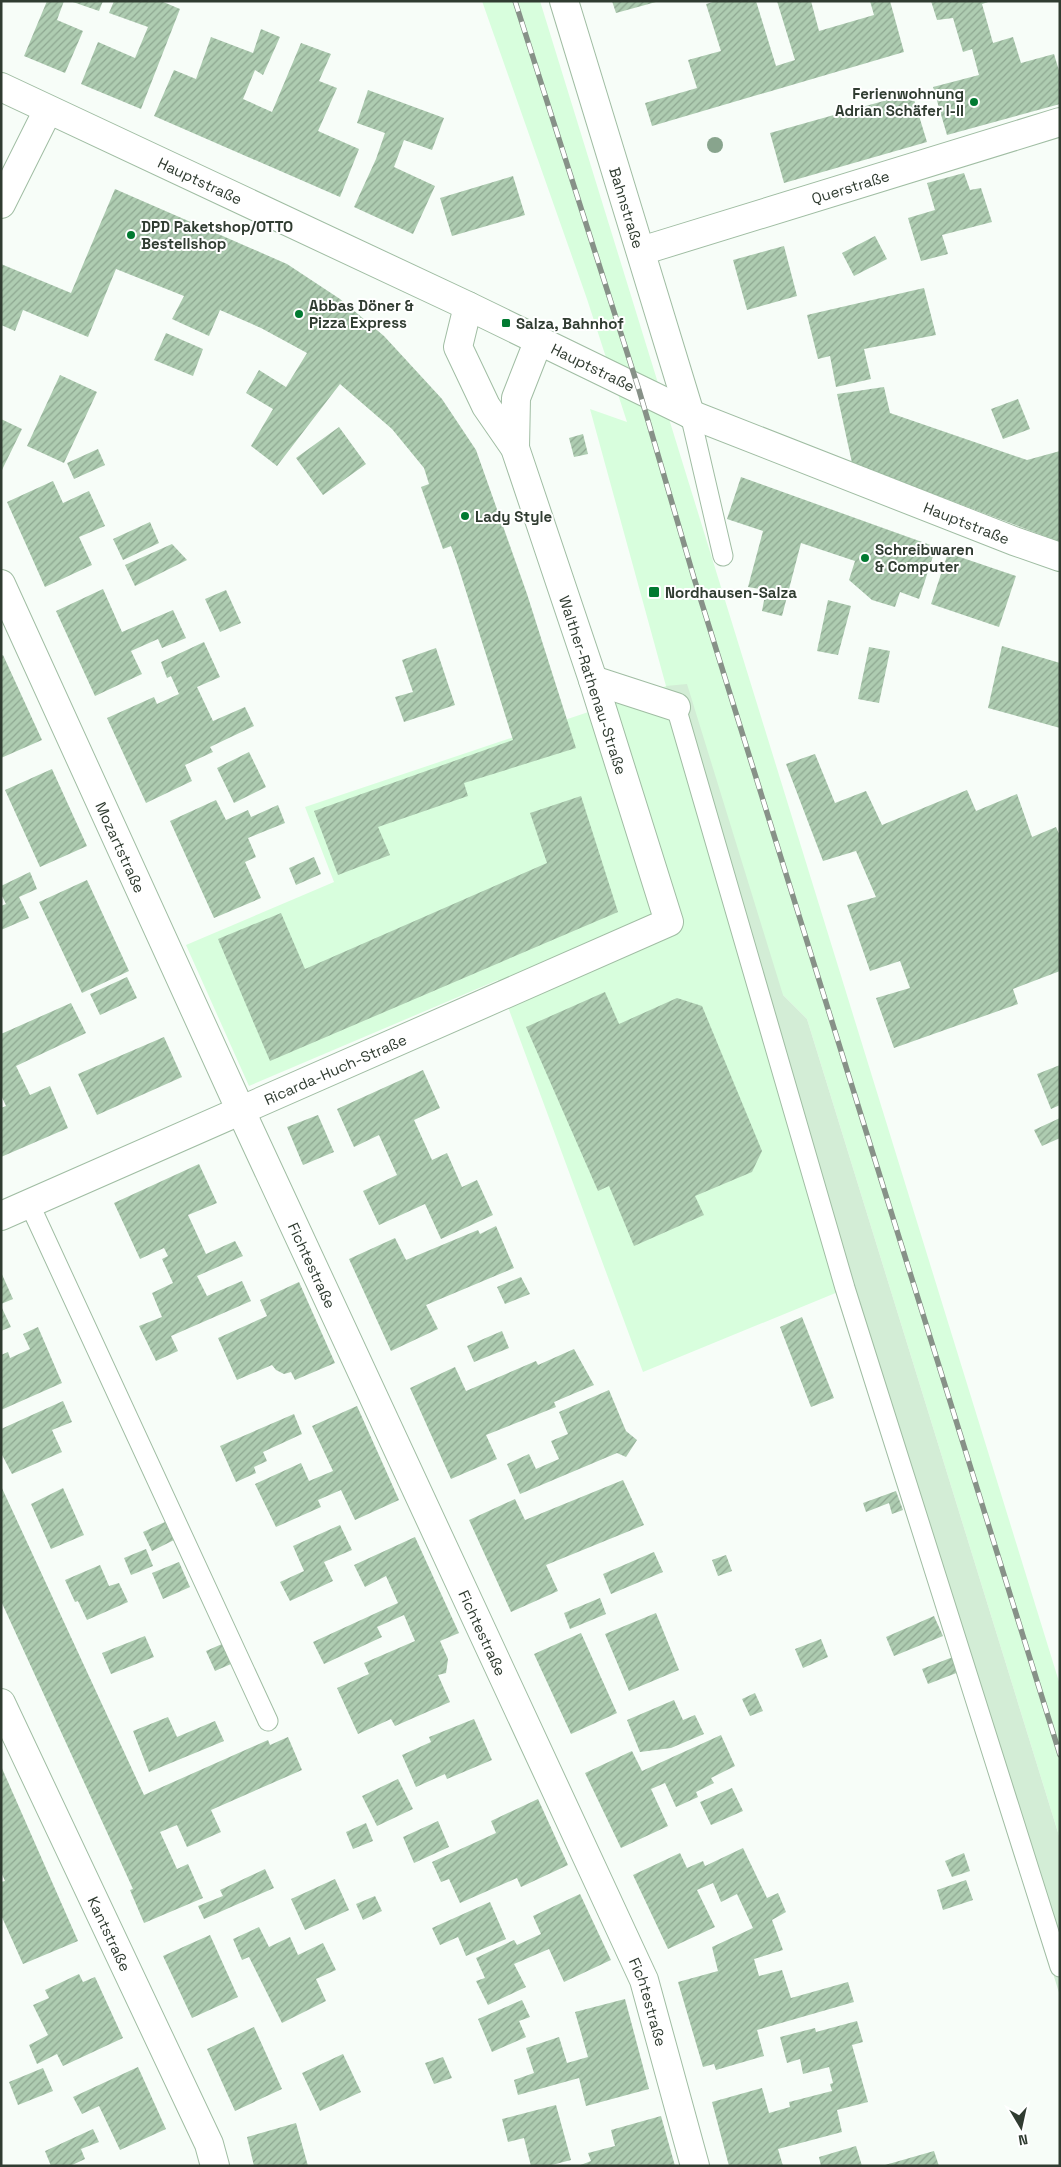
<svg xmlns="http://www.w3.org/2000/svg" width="1061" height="2167" font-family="'Space Grotesk',sans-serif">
  <defs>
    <pattern id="building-hatch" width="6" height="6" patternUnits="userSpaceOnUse" patternTransform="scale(1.25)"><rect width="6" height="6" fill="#aeccb1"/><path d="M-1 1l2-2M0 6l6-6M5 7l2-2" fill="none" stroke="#8ea791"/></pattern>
  </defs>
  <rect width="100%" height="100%" fill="#f7fdf8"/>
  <path fill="#d8fedd" d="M482,1H540L1060,1685V1839L807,1019L783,995L838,1292L643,1372L498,980L249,1086L186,945L334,882L305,807L666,686L590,409L627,422L587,299Z"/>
  <path fill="#d3edd6" d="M687,684L783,995L807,1019L1060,1839V1996L963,1681L838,1292L666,686Z"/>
  <path fill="url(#building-hatch)" d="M47,1H64L57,20L83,31L65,73L24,56Z
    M70,1H103L99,11Z
    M114,1H161L180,9L141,109L81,84L98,42L135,58L148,27L109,13Z
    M612,1H656V2L616,13Z
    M716,1H756L776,66L795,60L777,1H811L819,31L874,15L870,1H890L904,52L652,126L645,103L697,88L688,60L721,51L706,4Z
    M931,1H991L982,4L993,43L1013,37L1021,63L1054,54L1060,74V104L947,135L933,87L979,75L972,49L963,52L953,18L937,20Z
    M261,29L280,37L263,75L255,70L243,99L272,112L301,43L331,54L319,81L337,88L318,131L359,149L340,197L154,116L174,70L196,79L211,37L253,53Z
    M368,90L444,118L432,150L404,140L394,167L435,186L413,234L354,207L376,159L385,133L357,123Z
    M912,93L927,142L784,183L770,133Z
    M964,173L970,190L981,188L992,222L942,235L948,254L921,261L908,218L935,210L927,183Z
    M513,176L525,215L452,236L440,198Z
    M115,189L287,264L340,299L384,336L442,399L476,450L527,594L576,748L464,783L468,796L378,827L390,855L338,875L314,811L513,740L458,566L451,546L443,549L421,487L429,484L424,468L392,429L340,384L277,466L251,446L273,409L246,393L259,370L286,387L307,353L261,328L220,310L209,336L172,319L184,296L116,269L88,337L23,310L15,331L1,325V264L71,293Z
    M875,236L887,259L854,276L842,253Z
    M784,246L797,296L747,310L733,260Z
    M924,288L936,335L864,349L871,379L836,387L830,356L818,359L807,315Z
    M166,333L203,349L193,376L154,360Z
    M60,375L97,392L64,463L27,446Z
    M884,387L890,413L1027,460L1060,451V542L852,463L837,394Z
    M1018,399L1030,429L1003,439L991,409Z
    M1,419L22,429L1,472Z
    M339,427L366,464L323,495L296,458Z
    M583,434L588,454L574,457L569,438Z
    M98,449L105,465L74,479L67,463Z
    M741,477L936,547L919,599L900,592L895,607L872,600L849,580L855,561L801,543L782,616L762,611L766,590L748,587L763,531L727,519Z
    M53,481L63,503L89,491L105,526L79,537L92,565L45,587L7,502Z
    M150,522L159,543L123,560L113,539Z
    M172,544L187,560L135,586L125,565Z
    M948,553L1016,576L999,627L931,604Z
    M103,589L122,632L173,610L186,638L162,648L158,639L131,651L142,674L95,696L56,611Z
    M226,590L241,623L220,632L205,599Z
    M828,600L851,606L838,655L817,651Z
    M204,642L220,677L197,687L213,721L245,707L254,726L210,747L213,752L185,765L192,781L146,803L107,718L154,697L157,704L179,694L171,676L167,678L161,662Z
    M1002,646L1060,663V728L988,708Z
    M869,647L890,651L879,703L858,699Z
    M436,648L455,705L404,722L395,697L413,692L402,660Z
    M3,655L42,740L1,758V656Z
    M249,752L266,787L234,803L217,768Z
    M815,754L835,803L866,791L882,825L967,790L976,811L1017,794L1032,837L1056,827L1060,836V971L1013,989L1018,1004L894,1048L876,998L910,988L900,961L870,971L847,905L876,897L856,851L823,861L786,764Z
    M52,769L87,846L40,867L5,790Z
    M581,796L618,912L270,1061L218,939L281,913L305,969L547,863L530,813Z
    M216,800L226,820L248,810L251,817L278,805L285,823L248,838L256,857L245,862L261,898L214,918L170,821Z
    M314,857L321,874L296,885L289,868Z
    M30,872L37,889L19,897L29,918L1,930V906L6,904L1,894V886Z
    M87,880L129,971L82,993L39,902Z
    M127,977L137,998L100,1015L90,994Z
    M605,992L619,1024L677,998L702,1006L762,1151L752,1172L695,1196L704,1215L634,1246L609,1186L598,1191L526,1027Z
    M71,1003L86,1033L16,1066L30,1095L50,1086L68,1128L1,1157V1108L6,1106L1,1095V1034Z
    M164,1037L182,1077L97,1115L78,1074Z
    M1060,1065V1105L1051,1109L1037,1074Z
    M423,1070L440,1108L414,1120L432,1160L447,1153L462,1187L477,1180L493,1215L441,1239L425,1204L379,1225L363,1191L397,1175L379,1135L354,1147L337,1109Z
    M318,1115L334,1152L303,1165L287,1127Z
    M1060,1118V1138L1042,1146L1034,1130Z
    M199,1164L217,1203L188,1215L206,1254L235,1241L243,1256L197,1276L207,1296L242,1281L251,1301L171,1336L178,1351L156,1361L139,1326L162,1317L152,1293L173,1283L162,1259L168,1256L164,1248L140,1259L114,1203Z
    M496,1226L514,1268L426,1305L438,1329L391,1351L349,1259L395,1238L406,1260L478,1230L480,1234Z
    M1,1272L13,1299L1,1304Z
    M521,1277L530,1294L505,1304L497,1287Z
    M299,1282L335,1363L295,1380L291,1372L284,1374L276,1370L272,1365L237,1380L218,1338L267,1316L260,1300Z
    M1,1306L11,1327L1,1331Z
    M802,1317L834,1398L811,1407L780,1327Z
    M38,1327L62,1383L1,1410V1355L8,1352L10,1358L30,1349L23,1334Z
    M502,1331L509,1348L474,1362L467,1346Z
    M574,1349L594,1385L554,1402L556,1407L486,1435L497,1459L451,1479L410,1388L455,1367L466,1391L536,1361L538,1365Z
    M609,1390L626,1431L637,1440L626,1457L617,1453L520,1494L507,1464L529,1454L536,1469L559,1459L551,1441L568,1434L559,1412Z
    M63,1401L72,1422L52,1430L62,1452L12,1474L1,1453V1429Z
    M357,1406L399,1500L355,1520L341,1490L318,1500L321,1507L276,1527L255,1484L301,1463L309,1481L333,1471L312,1426Z
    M294,1414L302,1434L263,1452L267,1461L254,1467L256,1473L236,1482L220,1446Z
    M623,1480L644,1525L546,1565L558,1591L511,1612L469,1520L515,1499L525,1520Z
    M1,1486L144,1795L268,1740L270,1745L288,1737L302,1770L211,1810L221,1832L187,1847L177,1825L160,1832L177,1869L188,1864L203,1898L144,1923L130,1890L133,1889L1,1601Z
    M63,1488L84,1535L51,1549L31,1504Z
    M896,1491L903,1510L892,1514L889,1503L866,1512L863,1503Z
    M165,1522L174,1540L152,1551L143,1532Z
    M340,1525L352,1550L324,1562L333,1581L290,1601L280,1582L304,1571L293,1546Z
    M415,1537L459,1633L440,1641L448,1659L446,1673L438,1675L450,1702L395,1726L391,1719L358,1734L337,1688L369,1674L364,1663L415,1641L404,1615L377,1627L382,1637L324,1664L313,1642L398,1603L386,1576L365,1587L354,1565Z
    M146,1549L153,1566L131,1575L124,1558Z
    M654,1552L663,1572L611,1594L603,1574Z
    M726,1555L732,1571L718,1576L712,1560Z
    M179,1562L190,1587L163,1599L152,1573Z
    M100,1565L109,1586L119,1583L128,1602L87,1620L78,1601L75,1602L65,1580Z
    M600,1598L606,1614L570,1629L564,1613Z
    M656,1613L679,1670L629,1691L605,1634Z
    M934,1616L943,1636L894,1656L886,1637Z
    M581,1633L617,1713L571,1734L534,1654Z
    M145,1636L154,1657L111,1674L102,1653Z
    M821,1639L828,1657L803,1668L795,1649Z
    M222,1644L231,1664L215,1671L206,1651Z
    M953,1657L959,1672L928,1684L922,1669Z
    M755,1693L763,1711L750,1716L742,1699Z
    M674,1700L683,1720L695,1715L704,1734L671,1748L640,1752L627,1720Z
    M168,1717L177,1737L215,1721L224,1741L149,1772L133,1731Z
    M474,1719L492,1760L447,1779L445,1774L416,1787L402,1755L431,1742L429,1737Z
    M721,1735L735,1766L711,1778L714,1783L696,1792L698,1797L676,1807L665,1783L651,1789L668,1826L621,1848L585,1773L632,1751L642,1771Z
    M1,1766L78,1941L23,1964L1,1915V1882L5,1881L1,1872Z
    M398,1779L413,1809L377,1826L362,1796Z
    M732,1788L743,1811L711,1825L700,1802Z
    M538,1799L568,1865L521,1887L517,1878L460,1903L449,1879L441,1882L432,1862L496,1833L491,1821Z
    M438,1821L449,1847L414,1863L403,1837Z
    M366,1823L373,1841L353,1849L346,1832Z
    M743,1848L767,1898L778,1893L786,1912L772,1920L783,1950L754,1959L759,1976L782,1970L791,1998L848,1982L854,2002L757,2030L764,2056L716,2070L714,2064L703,2067L678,1982L718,1971L712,1947L753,1928L737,1894L721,1902L713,1883L697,1890L715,1927L668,1949L633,1875L680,1853L687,1868L703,1861L705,1866Z
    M964,1853L970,1871L952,1877L945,1861Z
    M265,1869L274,1888L204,1919L198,1906L223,1896L220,1890Z
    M335,1879L349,1910L305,1930L291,1899Z
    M966,1880L973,1900L943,1910L937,1890Z
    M580,1894L611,1960L564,1982L549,1949L514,1964L526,1987L488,2005L476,1981L485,1978L476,1958L514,1940L517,1945L541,1934L533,1916Z
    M375,1896L382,1911L363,1920L356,1904Z
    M490,1902L506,1939L466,1956L458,1937L440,1945L432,1928Z
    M259,1927L269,1947L290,1937L298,1955L323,1943L336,1970L316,1979L326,2001L282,2023L249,1957L242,1960L233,1939Z
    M210,1935L238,1997L192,2018L163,1956Z
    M79,1974L83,1982L95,1977L123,2038L63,2066L57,2054L37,2064L29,2045L48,2035L33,2005L49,1998L45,1990Z
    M625,1999L649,2089L586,2106L579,2078L518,2095L514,2080L534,2073L526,2048L559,2037L567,2063L588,2057L575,2012Z
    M522,2000L530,2017L519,2021L526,2037L492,2052L478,2019Z
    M857,2021L863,2042L852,2045L868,2102L837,2110L842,2132L778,2149L783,2166H729L712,2102L762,2088L769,2113L790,2107L789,2102L832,2091L830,2084L833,2083L829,2067L803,2074L800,2059L787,2063L780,2037L815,2028L816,2032Z
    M254,2027L282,2089L235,2111L207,2049Z
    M343,2054L361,2092L320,2111L302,2073Z
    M443,2057L452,2078L434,2084L425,2063Z
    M138,2067L166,2129L120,2150L99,2106L82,2114L73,2097Z
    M43,2068L53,2091L18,2105L9,2082Z
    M556,2105L571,2160L548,2166H531L524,2138L508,2142L502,2119Z
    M661,2116L675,2166H578L591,2161L588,2153L615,2146L611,2130Z
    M296,2123L308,2166H254L247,2137Z
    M93,2129L99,2142L81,2149L85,2159L70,2166H51L45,2151Z
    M856,2146L862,2166H821L819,2157Z
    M934,2151L939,2166H885V2165Z"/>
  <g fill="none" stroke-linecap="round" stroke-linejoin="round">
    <g stroke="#a0bda3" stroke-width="21">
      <path id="service" d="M690,414L723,556
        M676,707L845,1288L1060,1967
        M29,1203L268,1721"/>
    </g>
    <g stroke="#a0bda3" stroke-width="30">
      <g id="minor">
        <path id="s1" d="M564,1L690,414"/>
        <path d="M1,204L48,110"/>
        <path id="s2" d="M641,251L1060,122"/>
        <path d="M515,448L516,398L538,342"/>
        <path id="s3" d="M1,584L240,1109L644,1980L695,2166"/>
        <path d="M593,680L676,707"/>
        <path id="s4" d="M1,1216L669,922L593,680L515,448L486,406L458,347L468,306"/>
        <path id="s5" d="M1,1703L209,2144L215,2166"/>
      </g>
    </g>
    <g stroke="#a0bda3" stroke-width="30">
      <g id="tertiary">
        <path id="s6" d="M1,87L468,306L690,414L1014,541L1060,557"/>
      </g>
    </g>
    <use href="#service" stroke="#fff" stroke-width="19"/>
    <use href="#minor" stroke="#fff" stroke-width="28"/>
    <use href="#tertiary" stroke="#fff" stroke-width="28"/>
    <g stroke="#879188" stroke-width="5.5">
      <path id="rail" d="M515,1L639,390L694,578L1060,1755"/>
    </g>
    <use href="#rail" stroke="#fff" stroke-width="4" stroke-dasharray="11" stroke-linecap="butt"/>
  </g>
  <circle fill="#88a48d" cx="715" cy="145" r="8"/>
  <g fill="#017a31" stroke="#fff" stroke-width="2">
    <circle cx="974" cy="102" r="5"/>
    <circle cx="131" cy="235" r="5"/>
    <circle cx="299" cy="314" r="5"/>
    <rect x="501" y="318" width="10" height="10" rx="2.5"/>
    <circle cx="465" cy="516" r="5"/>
    <circle cx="865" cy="558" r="5"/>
    <rect x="648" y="586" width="12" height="12" rx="2.5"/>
  </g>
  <g text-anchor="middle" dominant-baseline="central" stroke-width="4" stroke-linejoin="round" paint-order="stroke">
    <g font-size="15" font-weight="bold" fill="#303c31" stroke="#fff" text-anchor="start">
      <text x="964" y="93" text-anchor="end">Ferienwohnung<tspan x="964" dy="17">Adrian Schäfer I-II</tspan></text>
      <text x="141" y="226">DPD Paketshop/OTTO<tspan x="141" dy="17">Bestellshop</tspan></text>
      <text x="309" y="305">Abbas Döner &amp;<tspan x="309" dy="17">Pizza Express</tspan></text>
      <text x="516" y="323">Salza, Bahnhof</text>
      <text x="475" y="516">Lady Style</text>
      <text x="875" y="549">Schreibwaren<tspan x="875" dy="17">&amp; Computer</tspan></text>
      <text x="665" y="592">Nordhausen-Salza</text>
    </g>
    <g font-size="15" fill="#303c31" stroke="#fff">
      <text stroke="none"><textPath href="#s6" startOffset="220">Hauptstraße</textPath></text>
      <text stroke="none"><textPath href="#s2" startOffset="219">Querstraße</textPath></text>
      <text stroke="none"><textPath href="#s1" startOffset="216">Bahnstraße</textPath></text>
      <text stroke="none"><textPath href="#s6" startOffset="655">Hauptstraße</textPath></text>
      <text stroke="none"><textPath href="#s6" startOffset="1060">Hauptstraße</textPath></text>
      <text transform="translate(593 685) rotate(72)">Walther-Rathenau-Straße</text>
      <text stroke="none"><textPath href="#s3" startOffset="289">Mozartstraße</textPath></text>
      <text stroke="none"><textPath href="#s4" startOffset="365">Ricarda-Huch-Straße</textPath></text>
      <text stroke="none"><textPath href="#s3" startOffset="749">Fichtestraße</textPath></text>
      <text stroke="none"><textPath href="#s3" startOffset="1154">Fichtestraße</textPath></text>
      <text stroke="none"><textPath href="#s5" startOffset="255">Kantstraße</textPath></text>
      <text stroke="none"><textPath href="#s3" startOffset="1559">Fichtestraße</textPath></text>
    </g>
  </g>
  <rect width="1061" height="2167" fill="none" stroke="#303c31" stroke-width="5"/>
  <g transform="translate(1021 2127) rotate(171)" stroke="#ffffff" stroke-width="4" paint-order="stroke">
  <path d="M0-4L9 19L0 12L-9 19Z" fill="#303c31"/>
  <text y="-8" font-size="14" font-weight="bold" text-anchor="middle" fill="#303c31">N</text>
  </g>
</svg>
